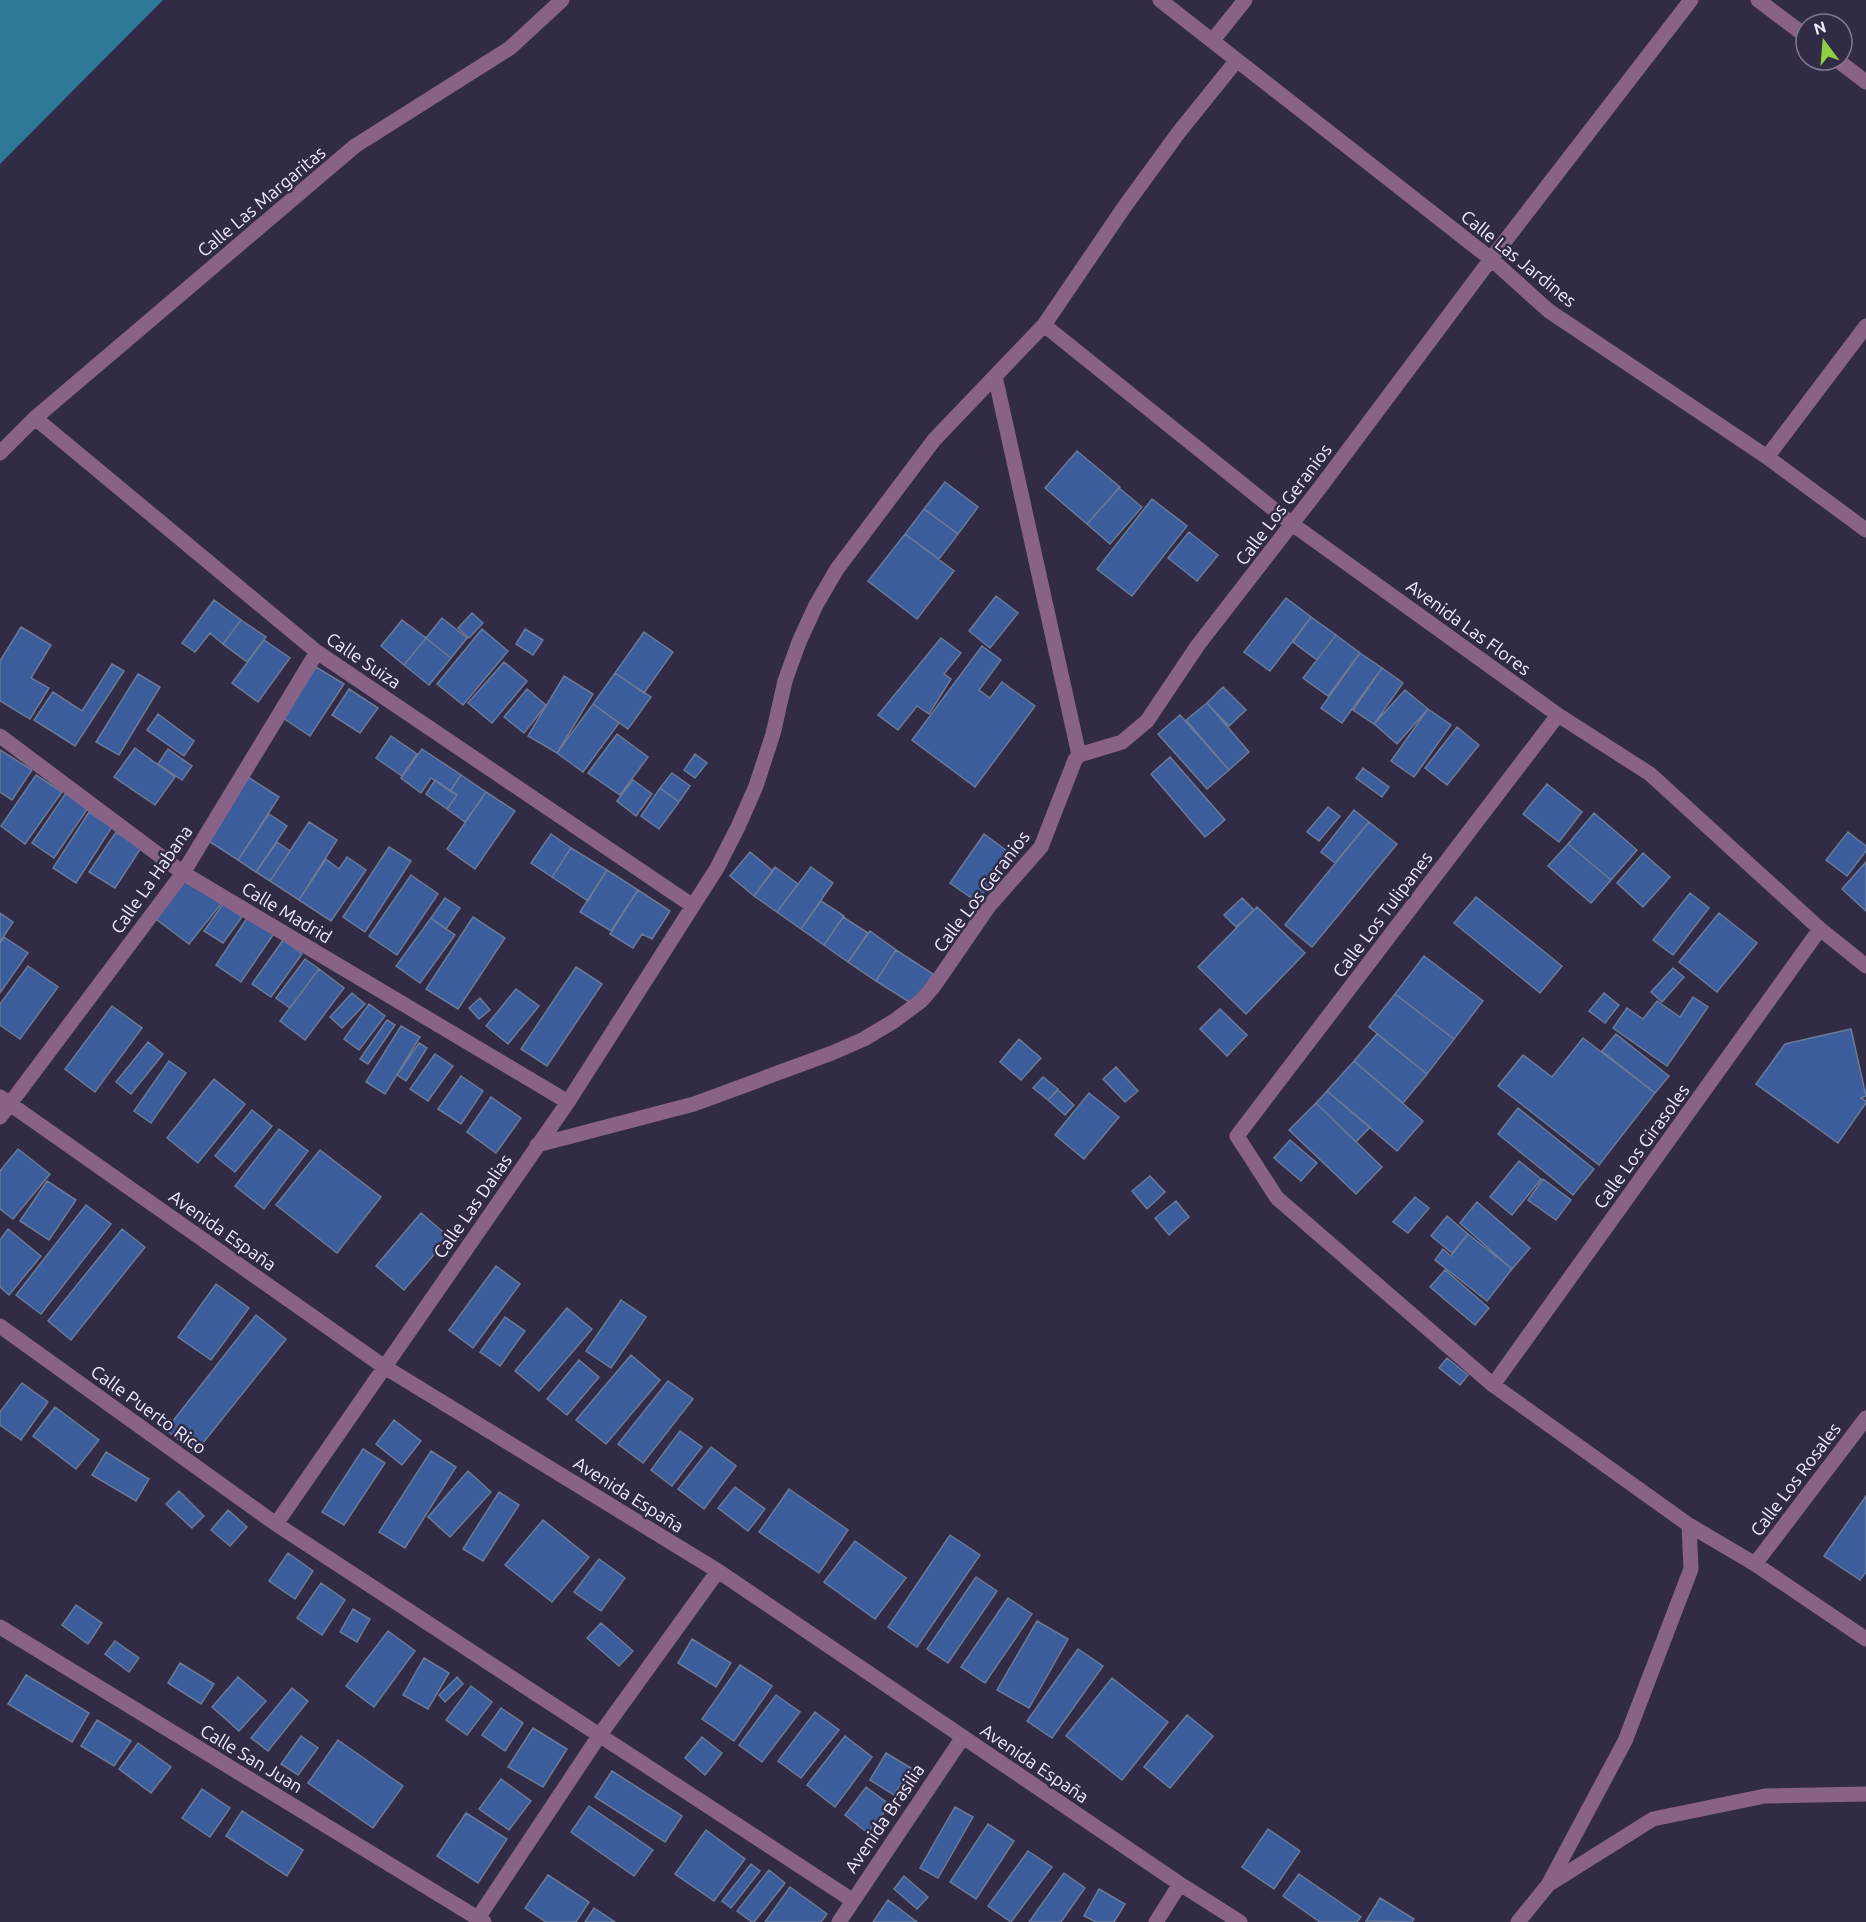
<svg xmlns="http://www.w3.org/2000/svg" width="1866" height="1922" font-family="Ubuntu,sans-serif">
  <rect width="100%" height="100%" fill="#322b46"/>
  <path fill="#2f7998" d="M0,0H163L0,164Z"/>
  <path fill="#3b5d9b" stroke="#6a7a97" stroke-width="1.5" d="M1077,451L1120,487L1087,524L1045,488Z
    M945,482L978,507L958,534L924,509Z
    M1119,488L1142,507L1110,544L1087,524Z
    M1152,499L1187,526L1132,596L1097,569Z
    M924,509L958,534L939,559L905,534Z
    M1189,532L1218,555L1197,581L1168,558Z
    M905,534L954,571L917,619L868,581Z
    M996,596L1018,613L990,648L969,631Z
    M1286,598L1311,617L1270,671L1244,652Z
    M214,600L241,620L223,644L210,633L195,652L182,643Z
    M472,613L483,623L469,638L458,628Z
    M1311,617L1336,635L1317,660L1293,642Z
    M442,618L467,638L451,658L426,638Z
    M241,620L266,637L247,662L223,644Z
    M402,620L426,638L404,665L381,646Z
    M21,627L51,645L31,678L49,688L30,719L0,701V661Z
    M482,629L508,651L463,705L437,684Z
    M525,629L543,640L533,655L516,644Z
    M644,632L673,652L644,693L615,673Z
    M1336,635L1360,653L1328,696L1303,678Z
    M426,638L451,658L429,685L404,665Z
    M941,638L961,653L944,674L951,679L929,714L917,706L898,730L878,715Z
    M264,640L290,658L258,702L232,683Z
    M982,646L1001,660L979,690L990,698L1002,682L1035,706L975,787L912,740Z
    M1360,653L1382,668L1342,723L1321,708Z
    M504,662L527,681L492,723L468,703Z
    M112,664L124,671L75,746L34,720L53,692L82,711Z
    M316,667L344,684L310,736L283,718Z
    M1382,668L1403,683L1374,724L1353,710Z
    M615,673L651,697L628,729L593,704Z
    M138,674L160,687L119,755L96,742Z
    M564,676L593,694L557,753L528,736Z
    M1223,687L1246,710L1229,726L1207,703Z
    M349,689L378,708L360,733L332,715Z
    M527,689L546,705L524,733L504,717Z
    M1405,690L1428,709L1397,744L1374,724Z
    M1207,703L1249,752L1229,770L1186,720Z
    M593,704L619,723L583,772L557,753Z
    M1428,709L1451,725L1414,777L1391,761Z
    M158,714L194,741L184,756L147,730Z
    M1180,715L1229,770L1207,789L1158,734Z
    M1457,727L1479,745L1447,785L1425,768Z
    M617,734L648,757L620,795L588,773Z
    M391,736L417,754L402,776L376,758Z
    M135,748L175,777L155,805L114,777Z
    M168,749L192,766L182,780L158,764Z
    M422,749L461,775L450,791L431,778L421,793L401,778Z
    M0,750L32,770L12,800L0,792Z
    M695,754L707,763L695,778L684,770Z
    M1170,757L1225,820L1205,837L1151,774Z
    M1363,768L1389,787L1382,797L1356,778Z
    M672,773L690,786L679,802L660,788Z
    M36,775L62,792L25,844L1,826Z
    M461,775L486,792L465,822L447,809L457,795L450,791Z
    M248,777L279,797L238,860L207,840Z
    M435,780L457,795L447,809L426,794Z
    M633,780L652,794L636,816L617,801Z
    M1547,784L1582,812L1559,842L1523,814Z
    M660,788L679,802L659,829L641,816Z
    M486,792L515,811L475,869L447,849Z
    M66,793L88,808L54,858L32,843Z
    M1328,807L1340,816L1319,841L1307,832Z
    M1354,810L1369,822L1335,863L1321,852Z
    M89,812L112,827L76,883L53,868Z
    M1594,813L1637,850L1611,880L1568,844Z
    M269,814L287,826L256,872L238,860Z
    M309,822L337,840L299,900L270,881Z
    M1369,822L1397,844L1312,947L1285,925Z
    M116,832L141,848L115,888L89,872Z
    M1848,832L1866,846V851L1847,876L1826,860Z
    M551,834L571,848L552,877L531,863Z
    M984,834L1011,854L977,902L950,883Z
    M277,842L290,851L270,881L256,872Z
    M1568,844L1611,880L1591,903L1548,866Z
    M389,847L411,861L365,932L343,917Z
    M571,848L607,870L588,901L552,877Z
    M750,852L773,871L754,896L730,876Z
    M1643,853L1670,877L1643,907L1617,883Z
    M347,857L366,870L331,921L299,900L326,859L339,869Z
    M1866,862V911L1842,889Z
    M775,867L798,884L777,912L754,896Z
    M811,867L833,883L801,929L777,912Z
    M607,870L638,890L611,931L580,912Z
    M411,875L438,894L397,955L369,936Z
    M187,878L221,904L189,944L156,919Z
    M638,890L670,911L652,939L642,934L633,948L610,934Z
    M1690,893L1709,908L1673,955L1653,940Z
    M1476,897L1562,966L1540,993L1454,923Z
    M445,898L460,908L446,929L431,918Z
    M1242,898L1254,910L1236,927L1224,915Z
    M821,901L844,916L824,945L801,929Z
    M223,904L242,917L223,943L204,931Z
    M1257,907L1305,953L1246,1014L1198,967Z
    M0,913L13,922L0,942Z
    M1719,913L1757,943L1717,992L1679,962Z
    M249,915L275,932L241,982L216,965Z
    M473,917L505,938L458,1009L426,989Z
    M843,917L868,933L848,962L824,945Z
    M431,918L455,935L420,983L396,966Z
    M870,931L896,950L876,981L848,962Z
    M4,937L28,953L0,993V943Z
    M283,940L302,954L271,997L252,984Z
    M896,950L933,974L914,1005L876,981Z
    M1424,956L1483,1001L1454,1039L1395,994Z
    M305,959L319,969L290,1008L276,998Z
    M28,966L58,987L20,1039L0,1025V1004Z
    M576,967L602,984L547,1066L521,1049Z
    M1673,968L1684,977L1662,1002L1651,992Z
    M319,969L344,988L305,1040L280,1021Z
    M516,989L539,1006L508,1044L486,1026Z
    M352,993L365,1004L342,1028L330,1017Z
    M1604,993L1619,1005L1605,1023L1589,1011Z
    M1395,994L1454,1039L1427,1074L1369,1027Z
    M1693,997L1708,1007L1667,1066L1613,1028L1627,1008L1643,1019L1657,1001L1680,1017Z
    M480,998L490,1010L479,1019L469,1008Z
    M369,1004L385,1016L359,1050L344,1039Z
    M112,1006L142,1028L95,1092L65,1069Z
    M1220,1009L1247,1035L1227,1056L1200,1029Z
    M387,1020L395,1025L368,1064L360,1059Z
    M401,1026L420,1037L385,1094L366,1082Z
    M1851,1029L1866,1096L1861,1098L1866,1101V1103L1838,1143L1756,1084L1785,1044Z
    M1377,1034L1427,1074L1403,1103L1354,1061Z
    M1616,1034L1669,1076L1655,1093L1602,1051Z
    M1583,1038L1655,1093L1599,1165L1498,1086L1523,1055L1552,1077Z
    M1019,1039L1041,1058L1021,1080L1000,1062Z
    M148,1042L163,1054L131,1094L116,1082Z
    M419,1043L427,1048L406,1081L397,1075Z
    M435,1054L453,1066L428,1101L410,1089Z
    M169,1061L186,1073L151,1123L134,1111Z
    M1354,1061L1423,1121L1397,1151L1327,1091Z
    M1116,1067L1138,1091L1125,1102L1103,1079Z
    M461,1076L483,1091L461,1124L438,1109Z
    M1043,1077L1058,1089L1048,1100L1033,1088Z
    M214,1079L245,1104L198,1163L167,1138Z
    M1058,1090L1074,1105L1065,1115L1048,1100Z
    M1327,1091L1370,1127L1356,1142L1316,1103Z
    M1089,1093L1119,1117L1084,1159L1055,1135Z
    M491,1097L521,1118L496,1153L467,1132Z
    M1316,1103L1382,1167L1356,1194L1289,1130Z
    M1518,1108L1594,1169L1573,1195L1498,1134Z
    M252,1110L272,1126L235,1172L215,1156Z
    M279,1129L308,1151L264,1209L235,1186Z
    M1290,1140L1317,1163L1301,1181L1274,1158Z
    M18,1149L50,1174L13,1219L0,1209V1171Z
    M320,1150L381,1197L337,1253L276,1205Z
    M1519,1161L1541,1179L1512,1215L1490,1197Z
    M1150,1176L1165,1192L1147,1209L1132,1191Z
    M1543,1179L1571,1200L1556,1220L1528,1200Z
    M47,1181L76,1200L49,1240L20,1221Z
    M1415,1197L1429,1208L1408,1233L1393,1222Z
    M1176,1201L1189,1217L1169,1235L1155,1218Z
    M1477,1202L1530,1248L1512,1269L1460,1223Z
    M86,1205L111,1224L41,1314L16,1295Z
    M421,1213L449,1237L404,1290L376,1266Z
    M1447,1216L1468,1234L1452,1253L1431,1236Z
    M8,1229L41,1256L9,1295L0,1287V1240Z
    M122,1229L145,1247L71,1340L48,1321Z
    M1468,1234L1512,1269L1487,1301L1435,1260L1443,1249L1451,1256Z
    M496,1266L520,1284L473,1348L449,1330Z
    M1445,1270L1489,1308L1475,1325L1430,1287Z
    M216,1284L249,1308L211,1360L178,1337Z
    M621,1300L646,1317L611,1368L586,1351Z
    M567,1308L592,1329L539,1391L515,1371Z
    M256,1315L286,1339L195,1453L166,1430Z
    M505,1317L525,1331L500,1366L480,1352Z
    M631,1355L660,1380L606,1444L576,1420Z
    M1447,1358L1468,1375L1460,1385L1439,1368Z
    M579,1360L599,1377L567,1415L547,1399Z
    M668,1381L693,1399L643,1463L618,1444Z
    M22,1383L48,1402L21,1440L0,1425V1412Z
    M55,1407L99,1440L76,1469L33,1436Z
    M394,1420L421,1441L402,1465L376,1444Z
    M680,1431L702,1447L672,1486L651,1470Z
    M711,1447L736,1466L704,1509L678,1489Z
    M363,1449L385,1463L344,1525L322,1512Z
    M431,1451L456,1467L405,1548L379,1532Z
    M106,1452L149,1479L136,1501L92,1475Z
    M468,1471L491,1492L450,1537L428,1517Z
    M735,1487L765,1509L748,1531L718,1508Z
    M789,1489L848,1530L819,1573L759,1532Z
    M179,1491L204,1516L192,1528L166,1504Z
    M499,1492L519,1505L483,1561L463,1549Z
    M1866,1496V1572L1860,1580L1824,1556Z
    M228,1510L247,1527L230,1546L211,1530Z
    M543,1520L589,1557L552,1602L505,1565Z
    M950,1535L980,1555L917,1647L888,1627Z
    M855,1541L906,1578L875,1619L824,1582Z
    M288,1553L313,1571L295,1599L269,1581Z
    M599,1559L625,1578L601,1611L574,1592Z
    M976,1577L997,1591L948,1663L927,1649Z
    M321,1583L345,1600L322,1635L297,1618Z
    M1008,1598L1032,1614L985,1683L961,1667Z
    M76,1605L102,1623L88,1644L62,1625Z
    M353,1609L370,1619L357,1642L340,1632Z
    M1037,1621L1068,1639L1029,1708L997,1690Z
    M601,1623L633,1651L619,1666L587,1638Z
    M388,1631L415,1651L374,1707L346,1686Z
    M692,1639L731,1663L716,1687L678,1663Z
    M115,1641L139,1658L129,1672L105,1654Z
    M1078,1649L1103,1666L1052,1738L1027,1721Z
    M424,1658L449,1673L428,1709L403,1695Z
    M180,1663L214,1684L201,1704L168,1683Z
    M740,1665L772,1686L734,1741L702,1719Z
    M26,1675L89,1713L72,1742L8,1704Z
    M238,1677L266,1701L239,1731L212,1707Z
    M457,1677L463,1684L445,1702L439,1695Z
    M1112,1678L1168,1722L1122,1780L1066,1736Z
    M471,1686L492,1702L467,1735L446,1720Z
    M292,1688L308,1701L268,1751L251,1738Z
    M776,1695L800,1712L762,1762L739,1745Z
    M501,1708L523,1723L505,1751L482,1735Z
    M815,1712L839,1730L801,1778L778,1761Z
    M1187,1715L1213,1736L1170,1788L1144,1767Z
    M97,1720L131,1741L114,1766L81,1746Z
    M533,1728L567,1749L543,1787L508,1767Z
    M301,1736L318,1748L298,1775L281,1764Z
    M845,1736L872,1757L835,1807L807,1785Z
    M702,1737L722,1753L705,1775L685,1758Z
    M338,1740L403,1786L373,1828L308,1783Z
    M138,1743L171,1767L151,1793L119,1769Z
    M886,1753L911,1768L894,1795L870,1780Z
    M612,1771L682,1816L665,1842L595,1797Z
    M501,1779L531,1801L509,1830L479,1809Z
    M866,1787L890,1805L868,1833L845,1815Z
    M202,1789L230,1808L210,1837L182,1818Z
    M589,1806L653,1850L634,1876L571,1832Z
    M955,1807L973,1817L938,1878L920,1868Z
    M242,1811L303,1850L287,1876L226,1836Z
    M466,1813L507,1839L478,1883L437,1856Z
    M988,1824L1014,1841L976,1899L950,1882Z
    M1268,1829L1300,1851L1274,1889L1242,1867Z
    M706,1830L745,1859L714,1901L675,1874Z
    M1028,1851L1052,1867L1011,1922L988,1906Z
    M751,1864L760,1871L731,1908L722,1901Z
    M769,1870L785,1883L754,1922H752L737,1911Z
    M1064,1873L1085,1888L1061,1922H1029Z
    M1299,1874L1361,1917L1357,1922H1320L1283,1896Z
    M548,1875L589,1902L576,1922H546L525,1908Z
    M904,1876L928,1897L917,1909L894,1889Z
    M790,1887L827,1914L821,1922H765Z
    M1099,1889L1125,1904L1114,1922H1096L1084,1916Z
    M1380,1898L1414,1919L1412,1922L1366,1921Z
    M888,1900L917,1922H873Z
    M594,1908L615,1922H585Z"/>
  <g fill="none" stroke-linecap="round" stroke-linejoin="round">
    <path stroke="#896288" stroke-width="15" d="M1160,0L1491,259L1549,311L1767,457L1866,530
      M1758,0L1806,36
      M1213,40L1245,0
      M1837,60L1866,82
      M1044,325L1292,524L1558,715L1650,774L1820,929L1866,966
      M995,376L1079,755
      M35,418L317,652L693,906
      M0,453L35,418L355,146L510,48L562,0
      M1767,457L1866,326
      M1558,715L1237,1136L1277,1198L1493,1385L1689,1525L1755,1564L1866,1639
      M0,736L183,873L568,1102
      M0,1097L383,1366L718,1571L1180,1884L1240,1922
      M0,1117L183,873L317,652
      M537,1145L694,1104L832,1053L864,1039L894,1021L921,1001L934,986L989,906L1041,847L1075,760L1079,755L1122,742L1147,721L1198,645L1322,485L1491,259L1691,0
      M0,1326L276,1524L852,1900
      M1493,1385L1820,929
      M276,1524L568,1102L717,868L738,827L756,786L773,734L785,681L799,642L816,605L837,569L934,440L1044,325L1125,206L1179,132L1237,60
      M1755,1564L1866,1418
      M0,1627L484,1922
      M1551,1883L1653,1819L1765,1796L1866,1794
      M478,1918L599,1736L718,1571
      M839,1922L963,1737
      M1156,1922L1180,1884
      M1518,1922L1548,1885L1625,1741L1691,1569L1689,1525"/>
  </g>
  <g text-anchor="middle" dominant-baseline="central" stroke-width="5" stroke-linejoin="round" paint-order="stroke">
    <g font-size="18" fill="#efecfe" stroke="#322b46">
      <text transform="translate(261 201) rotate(-40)">Calle Las Margaritas</text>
      <text transform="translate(1519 258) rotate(39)">Calle Las Jardines</text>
      <text transform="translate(1283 504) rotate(-53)">Calle Los Geranios</text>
      <text transform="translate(1469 627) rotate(36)">Avenida Las Flores</text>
      <text transform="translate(364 660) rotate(34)">Calle Suiza</text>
      <text transform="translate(151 879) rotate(-55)">Calle La Habana</text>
      <text transform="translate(981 891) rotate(-53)">Calle Los Geranios</text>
      <text transform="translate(287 912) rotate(31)">Calle Madrid</text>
      <text transform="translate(1382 914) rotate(-53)">Calle Los Tulipanes</text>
      <text transform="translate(1641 1146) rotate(-54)">Calle Los Girasoles</text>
      <text transform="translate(472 1206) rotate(-55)">Calle Las Dalias</text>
      <text transform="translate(223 1230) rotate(35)">Avenida España</text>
      <text transform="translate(149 1409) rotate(36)">Calle Puerto Rico</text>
      <text transform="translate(1795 1479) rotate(-53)">Calle Los Rosales</text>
      <text transform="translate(629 1494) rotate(32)">Avenida España</text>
      <text transform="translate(252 1758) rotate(31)">Calle San Juan</text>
      <text transform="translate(1035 1763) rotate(34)">Avenida España</text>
      <text transform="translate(884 1818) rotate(-56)">Avenida Brasilia</text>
    </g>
  </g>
  <g transform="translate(1824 42) rotate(344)"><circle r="28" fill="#322b46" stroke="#7e7890" stroke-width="1.5"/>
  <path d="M0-4.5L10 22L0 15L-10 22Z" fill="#8fcd42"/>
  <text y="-9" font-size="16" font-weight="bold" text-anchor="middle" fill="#efecfe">N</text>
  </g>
</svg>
